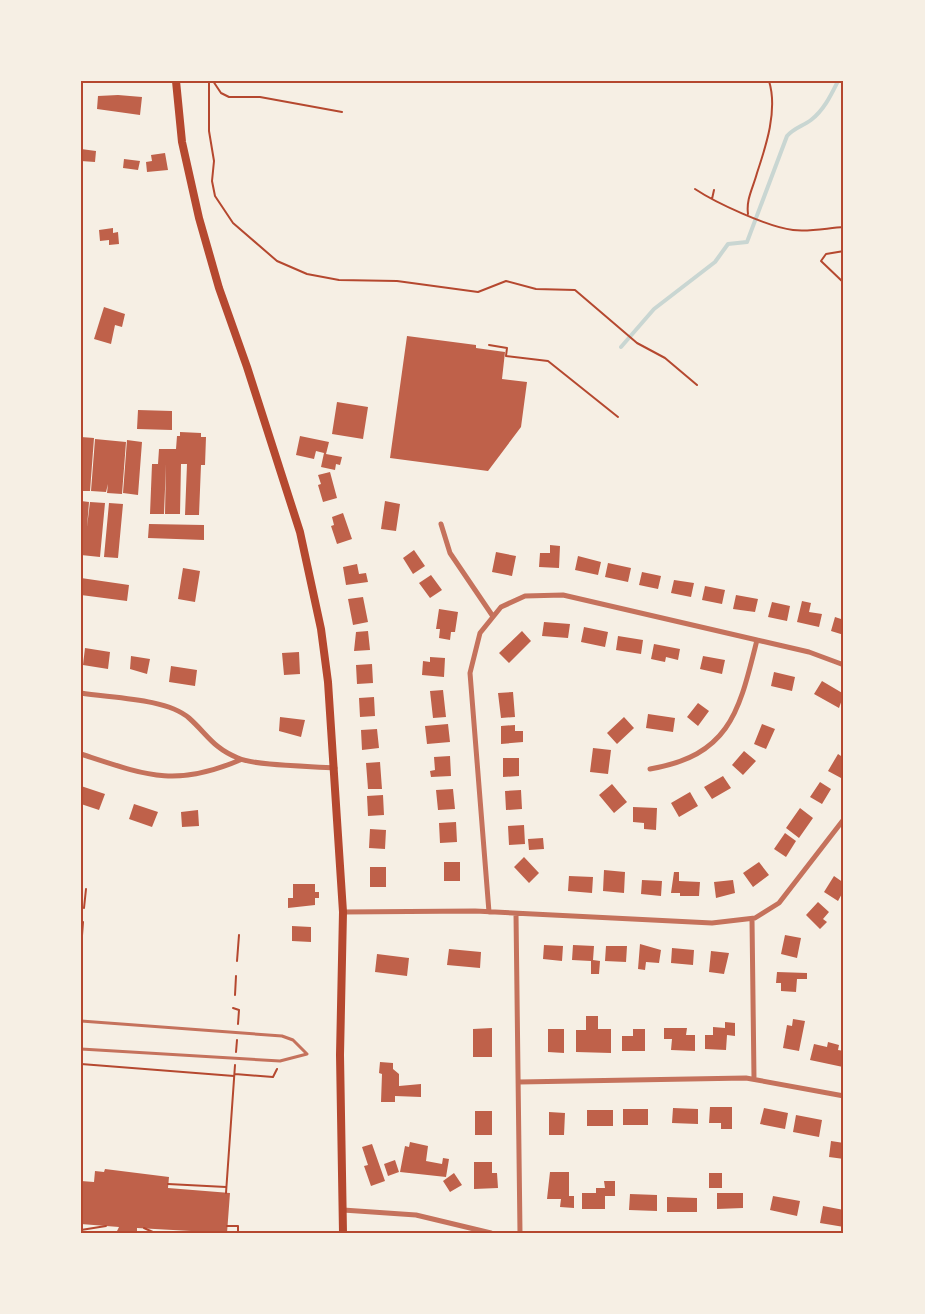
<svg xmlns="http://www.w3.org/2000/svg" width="925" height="1314" font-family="'PT Serif',serif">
  <rect width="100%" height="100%" fill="#f6efe4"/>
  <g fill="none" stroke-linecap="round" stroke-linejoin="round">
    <path stroke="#c9d6d2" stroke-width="4" d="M621,347L654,309L715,262L728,244L747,242L787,136C794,128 803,126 811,120C824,110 831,95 838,81"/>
  </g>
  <path fill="#bf614a" d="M118,95L142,97L140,115L97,109L98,96Z
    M81,149L96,151L95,162L81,161Z
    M165,153L168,170L147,172L146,162L152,161L151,155Z
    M124,159L140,161L138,170L123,168Z
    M113,228V233L118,232L119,244L109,245V240L100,241L99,230Z
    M104,307L125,314L122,327L115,325L111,344L94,339Z
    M407,336L476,345V348L505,352L502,379L527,382L521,427L488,471L390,458Z
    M337,402L368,407L363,439L332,434Z
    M138,410L172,411V430L137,429Z
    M180,432L201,433V437H206L205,465H201L199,515H185L187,464H181L180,514H165L166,464L164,514H150L152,464H158L159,449H176L177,436H180Z
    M300,436L329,442L326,454L342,457L340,465L336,464L335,470L321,467L324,453L316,451L314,459L296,455Z
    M81,437L94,438L90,491H81Z
    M95,439L126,442L122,494L107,493L108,484L106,492L91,491Z
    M127,440L142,442L138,495L123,493Z
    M330,472L337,498L323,502L318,485L321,484L318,475Z
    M81,501L89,502L87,527L90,502L105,503L100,557L81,555Z
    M385,501L400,504L396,531L381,529Z
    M109,503L123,504L118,558L104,557Z
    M343,513L352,539L337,544L331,526L334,525L332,517Z
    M149,524L204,525V540L148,538Z
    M550,545L560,546L559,568L539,567L540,553H550Z
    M414,550L425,566L413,574L403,558Z
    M496,552L516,556L512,576L492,572Z
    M578,556L601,562L598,575L575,570Z
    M608,563L631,568L628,582L605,577Z
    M357,564L359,574L366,573L368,582L346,585L343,567Z
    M183,568L200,571L195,602L178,599Z
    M642,572L661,576L658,589L639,585Z
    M431,575L442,590L430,598L419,583Z
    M81,578L129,585L127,601L81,595Z
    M674,580L694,583L691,597L671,593Z
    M705,586L725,590L722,604L702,600Z
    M736,595L758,599L755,612L733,609Z
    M363,597L368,622L353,625L348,599Z
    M802,601L811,603L809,612L822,614L819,627L797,622Z
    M772,602L790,606L787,621L768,617Z
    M439,609L458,612L455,632H451L450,640L439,638L440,629H436Z
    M835,617L844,620V635L831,631Z
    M544,622L570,624L568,638L542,636Z
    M584,627L608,632L605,647L581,642Z
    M368,631L370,650L354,651L356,632Z
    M522,631L531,641L509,663L499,653Z
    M618,636L643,640L641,654L616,650Z
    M654,644L680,649L678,660L666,657L665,662L651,659Z
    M85,648L110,652L108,669L83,665Z
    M299,652L300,674L284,675L282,653Z
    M131,656L150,659L147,674L130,669Z
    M703,656L725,660L722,674L700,669Z
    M430,657L445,658L444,677L422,675L423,661L430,662Z
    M372,664L373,683L357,684L356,665Z
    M171,666L197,670L195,686L169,682Z
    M774,672L795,677L792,691L771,686Z
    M822,681L844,694L839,708L814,694Z
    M443,690L446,717L433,718L430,691Z
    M513,692L515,717L501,718L498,693Z
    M374,697L375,716L360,717L359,698Z
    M698,703L709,711L698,726L687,717Z
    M648,714L675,718L673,732L646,728Z
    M280,717L305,720L301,737L279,731Z
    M624,717L634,728L617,744L607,733Z
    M448,724L450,742L427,744L425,726Z
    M762,724L775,729L766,749L754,744Z
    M515,725V731H523V742L501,744V726Z
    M377,729L379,748L362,750L361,730Z
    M593,748L611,750L608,774L590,772Z
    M744,751L756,761L743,775L732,765Z
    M838,754L844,758L841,778L828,771Z
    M450,756L451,776L431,777L430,771L435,770L434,757Z
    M503,758H519V776L503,777Z
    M380,762L382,789H368L366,763Z
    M723,776L731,788L712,799L704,787Z
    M820,782L831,789L822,804L810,797Z
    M612,784L627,802L614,813L599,795Z
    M81,786L105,794L99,810L81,804Z
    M453,789L455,809L438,810L436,790Z
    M521,790L522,809L506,810L505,791Z
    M690,792L698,806L679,817L671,803Z
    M383,795L384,815L368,816L367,796Z
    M134,804L158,812L152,827L129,819Z
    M633,807L657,808L656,830L644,829V823L633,822Z
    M800,808L813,818L799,838L786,828Z
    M198,810L199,826L182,827L181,812Z
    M456,822L457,842L440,843L439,823Z
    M524,825L525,844L509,845L508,826Z
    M370,829L386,830L385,849L369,848Z
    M785,833L796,841L786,857L774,849Z
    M543,838L544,849L529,850L528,839Z
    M524,857L539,873L529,883L514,867Z
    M444,862H460V881H444Z
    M759,862L769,875L753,887L743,873Z
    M370,867H386V887H370Z
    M604,870L625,872L624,893L603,891Z
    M674,872H679V881L700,882L699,896H680V893H671Z
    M569,876L593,877L592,893L568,891Z
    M834,876L844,883V890L838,901L824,892Z
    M642,880L662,881L661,896L641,894Z
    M733,880L735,893L716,898L714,882Z
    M293,884H315V892H319V898H315V905L288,908V898H293Z
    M818,902L829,912L823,919L827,922L820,929L806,915Z
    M292,926L311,927V942L292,941Z
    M785,935L801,938L797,958L781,954Z
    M640,944L661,950L659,963L646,962L645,970L638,969Z
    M544,945L563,946L562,961L543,959Z
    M573,945L594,946L593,960L600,961L599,974H591V961L572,960Z
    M606,946H627L626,962L605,961Z
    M672,948L694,950L693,965L671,963Z
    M449,949L481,952L480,968L447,965Z
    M711,951L729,953L724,974L709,972Z
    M377,954L409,958L407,976L375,972Z
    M777,972L807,973V979H797L796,992L781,991V983H776Z
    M586,1016H598V1029H611V1053L576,1052V1030H586Z
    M793,1019L805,1021L799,1051L783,1048L787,1025L792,1026Z
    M725,1022L735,1023V1036L727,1035L726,1050L705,1049V1035H713V1027L725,1028Z
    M492,1028V1057H473V1029Z
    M664,1028H687L686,1035H695V1051L671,1050L672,1039H664Z
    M548,1029H564V1053L548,1052Z
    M633,1029H645V1051H622V1036H633Z
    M828,1042L839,1045L838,1050L844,1051L843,1067L810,1060L814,1044L827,1047Z
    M380,1062L393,1063V1069L399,1074V1086L421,1084V1097L395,1096V1102H381L382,1074L379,1073Z
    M710,1107H732V1129H721V1123H709Z
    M673,1108L698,1109V1124L672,1123Z
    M764,1108L788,1113L785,1129L760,1124Z
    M623,1109H648V1125H623Z
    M587,1110H613V1126H587Z
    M475,1111H492V1135H475Z
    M549,1112L565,1113L564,1135H549Z
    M796,1115L822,1120L819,1137L793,1132Z
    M831,1141L844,1143V1159L829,1157Z
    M410,1142L428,1146L426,1161L442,1164L443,1158L449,1159L446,1177L400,1172L405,1146L409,1147Z
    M372,1144L385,1181L371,1186L364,1166L368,1165L362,1147Z
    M395,1160L399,1172L388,1176L384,1164Z
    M474,1162H492V1173H497L498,1188L474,1189Z
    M105,1169L169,1177L168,1188L230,1193L227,1233L137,1228V1233H116L119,1227L81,1224V1181L94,1182L95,1171L104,1172Z
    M550,1172H569V1196H574V1208L560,1207L561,1199H547Z
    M454,1173L462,1185L450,1192L443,1181Z
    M709,1173H722V1188H709Z
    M604,1181H615V1196H605V1209H582V1193H596V1188H605Z
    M717,1193H743V1208L717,1209Z
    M630,1194L657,1195V1211L629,1210Z
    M773,1196L800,1201L797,1216L770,1210Z
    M667,1197L697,1198V1212H667Z
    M823,1206L844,1210V1227L820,1223Z"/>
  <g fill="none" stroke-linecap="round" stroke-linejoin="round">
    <path stroke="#b5482f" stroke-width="2" d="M209,81V131L214,161L212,181L215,196L233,223L277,261L307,274L339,280L397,281L478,292L506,281L536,289L575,290L637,343L665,358L697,385
      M213,81L221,93L229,97H260L342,112
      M695,189C716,203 768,227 793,230C810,232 827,228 844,227
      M712,199L714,190
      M748,214C746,199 753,188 757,173C766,146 778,110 769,81
      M844,251L826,254L821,261L844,283
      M489,345L507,348L506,356L548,361L618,417
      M84,908L86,889
      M81,949L83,922
      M237,961L239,935
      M235,995L236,976
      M233,1008L239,1010L238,1024
      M236,1052L237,1040
      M81,1064L234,1076
      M235,1074L273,1077L277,1069
      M168,1184L226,1187
      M226,1193L235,1065
      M227,1226H238V1233
      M144,1228L155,1233
      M81,1230L106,1226"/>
    <path stroke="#c5725c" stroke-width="3" d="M81,1021L282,1036L293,1040L307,1054L280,1061L81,1049"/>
    <path stroke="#c5725c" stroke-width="5" d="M441,524L450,553L492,615
      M81,693C110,698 166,698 189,718C207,734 213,748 238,758C256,766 312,766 335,768
      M81,754C145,775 175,788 240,760
      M650,769C731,755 739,711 757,640
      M343,912L475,911L712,923L755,918L779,903L844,819
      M489,912L470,673L480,633L501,607L525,596L563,595L809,652L844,665
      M516,914L520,1233
      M752,919L754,1078
      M519,1082L746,1078L844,1096
      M343,1210L416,1215L491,1233"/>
    <path stroke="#b5482f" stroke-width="8" d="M176,81L182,142L199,218L219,288L247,367L300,532L321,629L328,682L343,912L340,1055L343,1233"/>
  </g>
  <rect width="925" height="1314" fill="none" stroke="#f6efe4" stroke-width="165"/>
  <rect x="82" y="82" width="760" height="1150" fill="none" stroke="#b5482f" stroke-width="2"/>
</svg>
